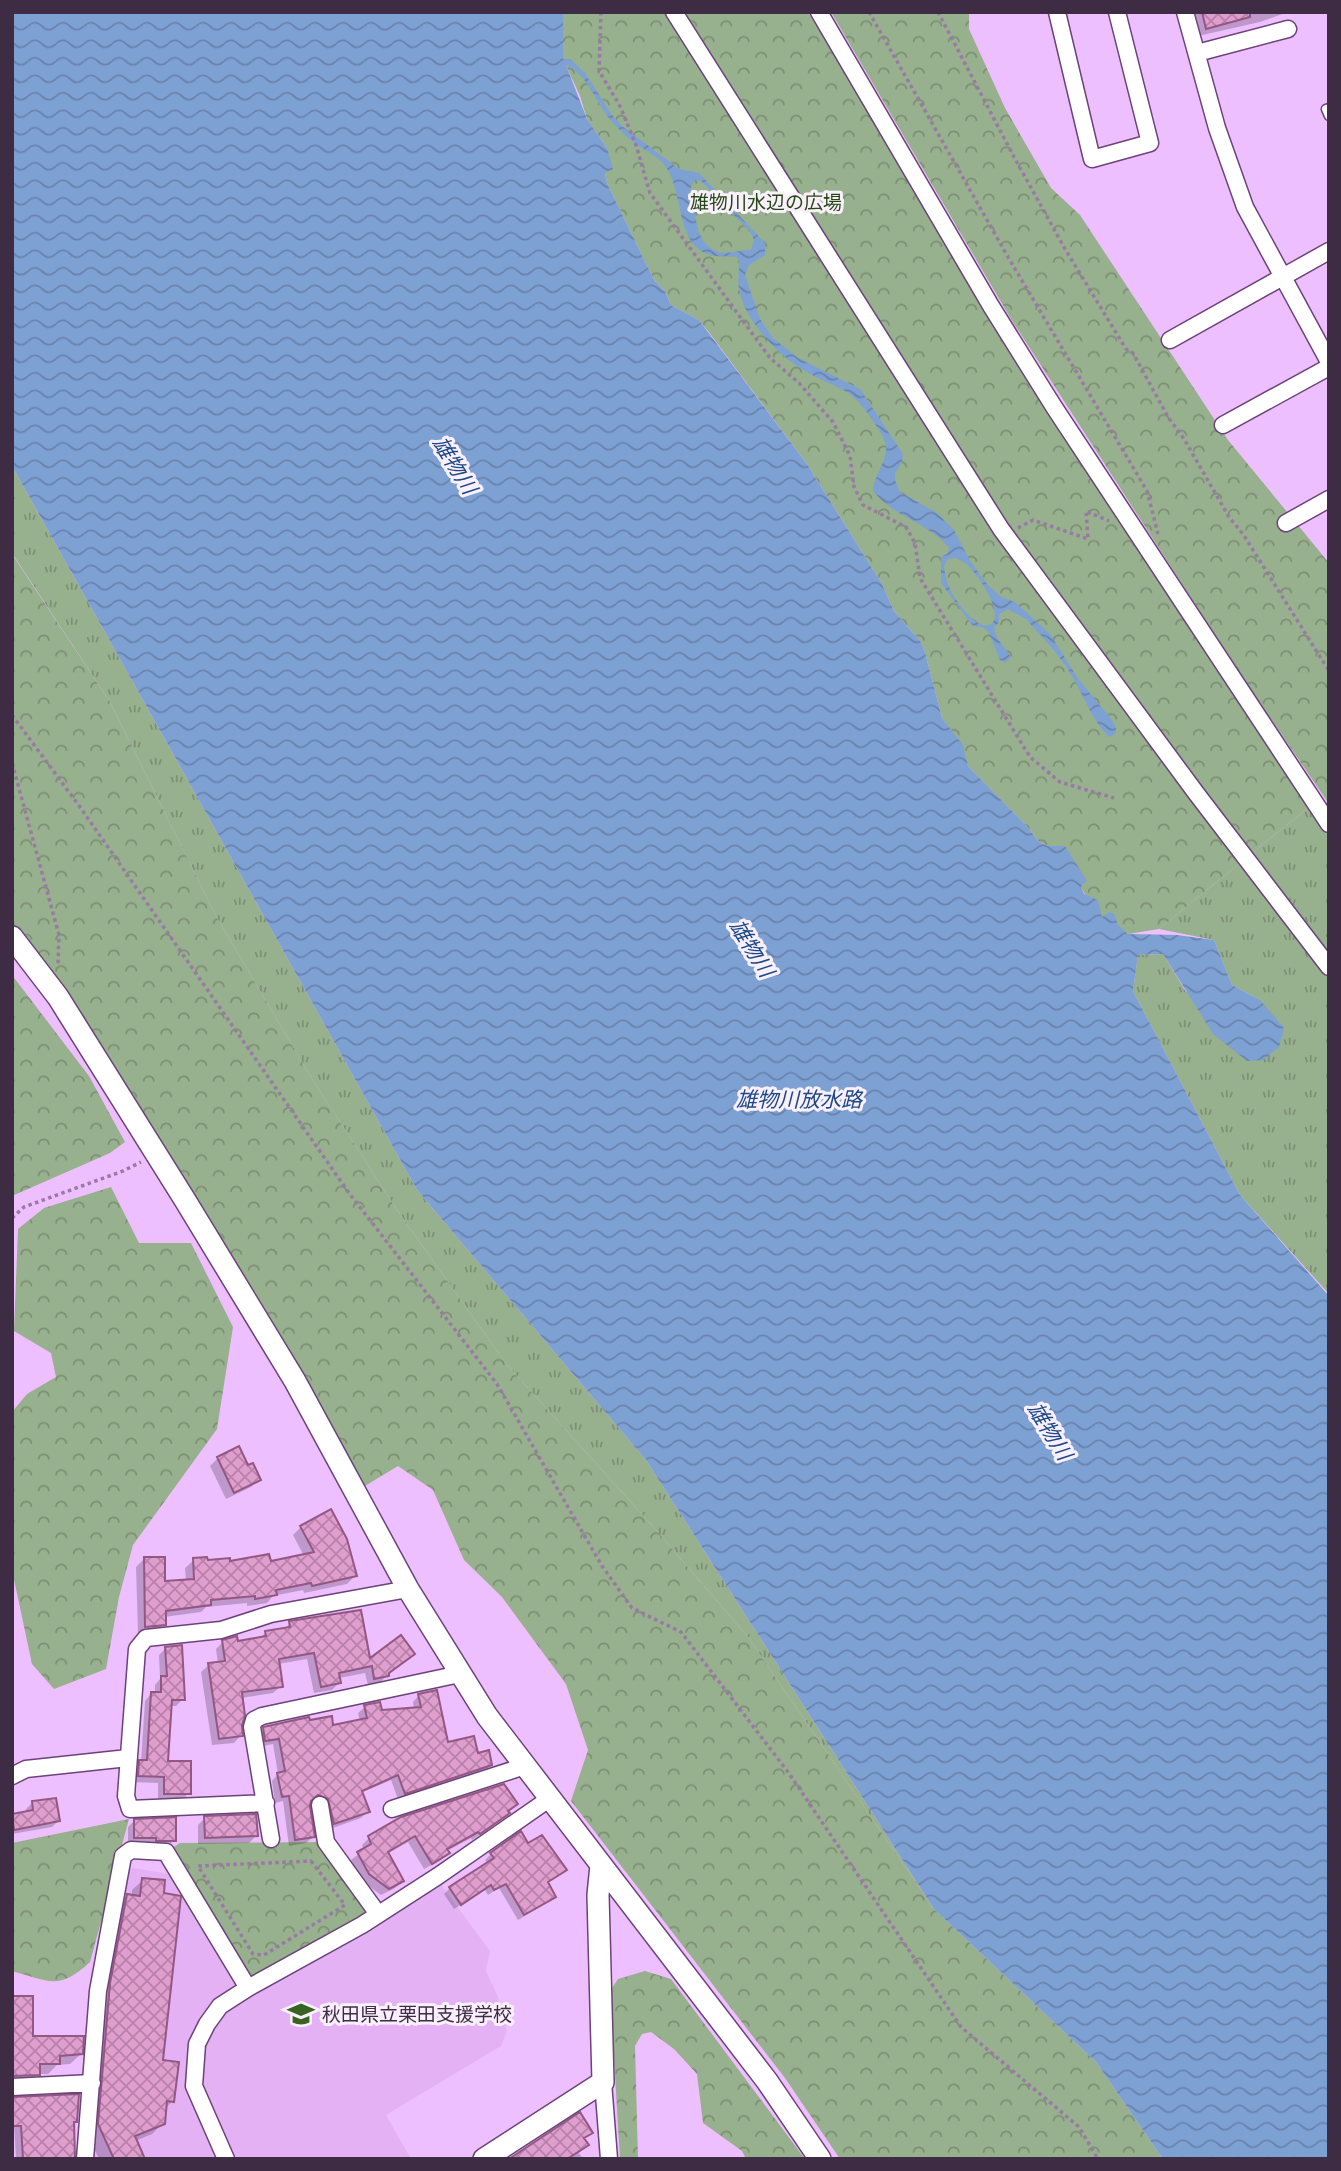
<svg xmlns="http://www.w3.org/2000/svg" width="1341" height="2171" font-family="'Work Sans','Noto Sans JP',sans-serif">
  <defs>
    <pattern id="grass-tufts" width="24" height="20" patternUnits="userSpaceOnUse" patternTransform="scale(1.75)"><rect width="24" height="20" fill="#97b08d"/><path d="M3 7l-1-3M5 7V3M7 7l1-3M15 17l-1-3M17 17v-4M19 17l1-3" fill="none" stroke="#7d8f75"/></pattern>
    <pattern id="forest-crowns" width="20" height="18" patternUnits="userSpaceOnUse" patternTransform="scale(1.75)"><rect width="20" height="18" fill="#97b08d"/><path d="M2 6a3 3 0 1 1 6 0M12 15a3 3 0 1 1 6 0" fill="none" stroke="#7d8f75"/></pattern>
    <pattern id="water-waves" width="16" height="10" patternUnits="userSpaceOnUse" patternTransform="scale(1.75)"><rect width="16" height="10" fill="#7ea1d4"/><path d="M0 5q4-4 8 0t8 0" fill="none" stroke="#6983ae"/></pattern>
    <pattern id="building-cross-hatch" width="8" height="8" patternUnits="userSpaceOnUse" patternTransform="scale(1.75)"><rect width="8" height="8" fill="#e09ece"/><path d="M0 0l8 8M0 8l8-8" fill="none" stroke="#b781a9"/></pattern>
  </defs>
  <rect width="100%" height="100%" fill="#eebffe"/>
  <path fill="#e4b1f5" d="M133,1868L175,1875L238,1983L257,1993L380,1922L439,1882L490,1951L486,1971L498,1997L507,2031L501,2046L386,2115L411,2159H91L101,1989L123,1873Z"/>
  <path fill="url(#grass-tufts)" d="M12,466L417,1190L646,1460L934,1909L748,1637L650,1523L507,1365L397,1210L309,1074L216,916L110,702L12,553Z
    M1309,807L1329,837V1294L1240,1195L1133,991L1138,955L1163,954L1186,992L1260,1000L1232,985L1214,940L1159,929Z"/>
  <path fill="url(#forest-crowns)" d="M563,12H808L1080,463L1309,807L1159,929L1128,934C1119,926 1108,923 1101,916C1082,897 1074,870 1065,846H1048L1039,842L1025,824L968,766L962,745L942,718L925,652L921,642L894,611L882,584L807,464L708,331L699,320L671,305L665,291L654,280L607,183L605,173L607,148L587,119L580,96L563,59Z
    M831,12H969V29L1005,108L1051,188L1080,215L1228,440L1329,563V804L1241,675L1011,319Z
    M12,554L110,702L216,916L309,1074L397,1210L507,1365L650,1523L748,1637L934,1909L1096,2062L1163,2159H840L785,2078L571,1801L588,1750L566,1684L502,1597L464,1560L433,1490L398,1466L365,1486L157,1134L12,925Z
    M12,975L89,1076L125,1142L110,1153L12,1196Z
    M111,1187L139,1243H191L233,1327L217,1429L133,1545L119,1597L106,1669L54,1689L32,1664L12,1570V1412L27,1394L56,1377L51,1353L14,1331L18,1229L44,1208Z
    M129,1819L90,1962C59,1991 49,1981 12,1971V1843Z
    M326,1842L378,1914L248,1988L166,1852L180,1843Z
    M645,1971L671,1979L805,2159H746L742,2151L703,2123L697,2074L674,2049L651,2032L642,2034L635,2046L638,2159H620L610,1991L618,1979Z"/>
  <path fill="url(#water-waves)" fill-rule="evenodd" d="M12,12H563V59H570L585,73L612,115L622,126L679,169L699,173L765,243V255L749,265L745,275L760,319L773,338L798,358L860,389L903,454L902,462L895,473V480L900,492L937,513L954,530L970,561L987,584L1001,597L1015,602L1050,634L1079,680L1112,720L1116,728L1115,734L1109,737C1092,721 1084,696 1072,676C1059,654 1043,638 1027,620C1022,615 1014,614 1008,609L999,614V622L994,628L997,638L1011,657L1005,663L1000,660L989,633L984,628L972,625L941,583V557L948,553L949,548C928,522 893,517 873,491C874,474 888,461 886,445C884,436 878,429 873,421C851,386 838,390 805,371C779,356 748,324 740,294C737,284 739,272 739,262L737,257C729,256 718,257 710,255C675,244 684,193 666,167C656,153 636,147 624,134C617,127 608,118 603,110C592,93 585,74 566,65L587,119L607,148L613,169L605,173L607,183L654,280L665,291L671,305L699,320L807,464L882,584L894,611L921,642L925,652L942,718L963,745L968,766L1025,824L1039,842L1048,846H1065L1087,881L1081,886L1084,894L1098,900L1102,917L1110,912L1114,914L1118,925L1128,934L1177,935L1214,940L1232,985L1260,1000L1284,1028L1279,1047L1263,1060L1247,1061L1213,1034L1163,954L1138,955L1133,991L1240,1195L1329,1296V2159H1163L1096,2062L934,1909L646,1460L417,1190L12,466ZM695,180L701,181L751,233L754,240L751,250C740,249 728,255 718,252C698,245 696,223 694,206C692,196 687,189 695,180ZM955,558C958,559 962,561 965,563C975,570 1006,614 991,624C978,633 953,598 949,587C946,580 945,573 944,566L948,559Z"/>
  <path fill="#0003" d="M1192,12H1288L1260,22L1198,36Z
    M238,1449L247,1467L259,1480L251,1487L226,1499L210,1466L218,1458Z
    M301,1527L355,1576L347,1584L304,1593L303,1590L273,1596L267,1603L247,1606V1603L206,1607L201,1612L164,1617V1625L156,1633L138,1635L136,1567L144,1559L163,1583L186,1581L185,1568L194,1560L206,1562L269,1563L304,1556L293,1535Z
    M290,1623L369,1661L413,1654L380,1682L368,1685L365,1673L339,1678L340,1682L332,1690L314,1693L307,1659L278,1664L281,1686L273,1693L241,1698V1735L234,1743L212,1745L201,1672L209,1665L218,1664L216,1649L223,1642L236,1643L259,1639L266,1632L284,1630Z
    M166,1648L183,1699L176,1706H170L166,1762L189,1793L182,1800H158V1783L132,1782L133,1769L141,1762L145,1701L151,1694H155V1685L160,1679L159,1655Z
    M419,1695L447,1744L476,1755L491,1765L484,1772L398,1799L391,1780L361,1793L368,1811L361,1818L327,1830L322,1805L309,1800L313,1837L306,1843L289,1846L283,1801L275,1803L272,1781L278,1774L273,1744L259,1747L257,1736L264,1729L308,1722L332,1727L360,1722L358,1713L365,1707L380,1712L414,1709L413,1702Z
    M32,1803L58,1821L52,1827L12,1834L13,1815L27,1813L26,1809Z
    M516,1804L501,1820L472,1840L471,1838L447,1851L448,1853L441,1860L424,1869L408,1842L387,1854L402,1881L395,1888L381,1895L362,1881L351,1860L364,1850L362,1845L369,1838Z
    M205,1818L257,1835L249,1843L198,1844V1825Z
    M134,1821L174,1840L168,1846H151V1843H128V1827Z
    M528,1846L565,1870L546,1883L554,1896L548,1902L518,1920L499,1888L488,1895L485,1890L454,1909L444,1894L450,1888L488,1864L485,1860L491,1854Z
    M143,1880L161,2062L173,2101L164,2109L163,2123L152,2134L135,2141L143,2159H99L88,2135L100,1994L116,1907L127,1896L132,1897V1890Z
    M12,1999L31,2038L81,2054L70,2064L57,2065L48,2074H38L27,2085L12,2086Z
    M13,2106L76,2121L72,2125L73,2159H16Z
    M591,2132L583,2140L587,2145L579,2153L583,2159H512Z"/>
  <path fill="url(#building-cross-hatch)" stroke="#935783" stroke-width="2" d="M1202,12H1250V17L1206,29Z
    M239,1446L248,1465L253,1463L261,1480L234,1493L217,1457Z
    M331,1509L347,1539L357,1576L312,1586L311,1583L276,1590L277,1595L255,1599V1596L211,1600V1605L166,1611V1625L145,1627L144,1557H165V1581L194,1579L193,1558L207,1557L208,1560L230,1558V1561L269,1554L271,1561L314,1552L300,1526Z
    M361,1610L370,1658L401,1635L415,1654L389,1673V1676L374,1679L372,1666L339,1673L341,1683L321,1687L314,1653L279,1659L283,1687L242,1692L245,1716L242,1725L243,1736L219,1739L208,1663L225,1661L222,1640L237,1636L238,1641L266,1636L265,1631L290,1627L289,1621Z
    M182,1645L185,1700H172L168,1761H191V1794H164V1777L138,1776L139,1760H147L151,1692H161V1676H167L165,1647Z
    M437,1690L448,1742L474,1736L478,1753L489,1750L492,1765L405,1794L398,1775L362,1791L370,1812L334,1824L328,1799L318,1795L311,1801L310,1806L315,1837L295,1840L289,1796L282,1797L277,1773L285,1771L279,1739L265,1741L263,1727L309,1717L310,1720L332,1716L333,1725L367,1718L364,1705L380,1702L382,1710L421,1707L418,1694Z
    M504,1784L518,1804L508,1811L510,1813L480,1834L478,1832L447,1849L450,1853L432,1864L415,1836L388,1852L404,1881L389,1889L369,1874L357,1852L371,1844L368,1836L401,1817Z
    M56,1798L60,1821L14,1830L12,1814L33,1810L32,1801Z
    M256,1814L258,1836L205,1838L204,1816Z
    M176,1817V1841H156V1838H134V1819Z
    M521,1831L528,1843L542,1835L567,1870L548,1882L556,1897L524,1915L506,1884L494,1890L491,1885L461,1905L449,1887L494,1858L490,1853Z
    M142,1878L165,1880L164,1893L181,1896L163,2060L179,2062L174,2102L167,2101L165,2124L135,2136L145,2159H114L98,2124L110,1983L127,1894L140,1896Z
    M12,1996H33V2036H84L83,2054L60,2056V2064H40V2075L13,2076Z
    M79,2094L77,2122H74L75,2159H23L21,2126H12V2097Z
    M580,2112L593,2133L584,2138L589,2145L567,2159H509Z"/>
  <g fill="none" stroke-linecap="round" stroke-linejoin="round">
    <g stroke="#6c427a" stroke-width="11">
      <path id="service" d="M1329,108L1326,109L1329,116"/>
    </g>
    <g stroke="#6c427a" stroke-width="19">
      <path id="minor" d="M674,12L1001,529L1196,793L1329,967
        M819,12L991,306L1054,407L1329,824
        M1057,12L1092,159L1150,143L1117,12
        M1185,12L1217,128L1245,207L1329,362
        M1197,53L1288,29
        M1170,340L1329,251
        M1223,425L1329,367
        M1286,523L1329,499
        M12,1776L26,1769L128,1758
        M266,1803L130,1809L126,1796L137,1649L146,1638L221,1630L271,1614L408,1589
        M320,1805L326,1842L378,1914
        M392,1809L525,1766
        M271,1839L252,1727L254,1720L262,1716L460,1674
        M603,2082L609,2159
        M12,2087L92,2083
        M85,2159L98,1991L123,1856L131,1850L166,1852L248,1988
        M226,2159L194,2086L197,2044L207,2024L220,2006L248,1988L362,1925L438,1876L549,1799"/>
    </g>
    <g stroke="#6c427a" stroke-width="24">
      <path id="tertiary" d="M12,937L58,997L185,1200L295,1381L408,1589L487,1716L767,2081L820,2159
        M484,2159L603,2082L598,1895L601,1865"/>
    </g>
    <path stroke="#9a79a6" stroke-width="3.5" stroke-dasharray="3.5 3.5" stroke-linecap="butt" d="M601,12L599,71L620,106L636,145L650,193L770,358L799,383L833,422L850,456L854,487L863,505L906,527L915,543L920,578L1030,757L1060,782L1114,798
      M869,12L1008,257L1147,491L1158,534
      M938,12L1014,157L1065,249L1126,349L1133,353L1168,417L1184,439L1229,517L1243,534L1329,671
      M1018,528L1033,520L1088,539L1086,511L1109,521
      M12,715L80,807L349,1193L497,1384L602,1566L632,1608L681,1632L788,1772L961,2027L1079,2127L1098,2159
      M12,763L59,935L58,964
      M12,1218L24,1207L123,1171L141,1162
      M311,1861L345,1905L264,1955L253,1954L198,1866Z"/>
    <use href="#service" stroke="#fff" stroke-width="8"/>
    <use href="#minor" stroke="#fff" stroke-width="16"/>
    <use href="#tertiary" stroke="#fff" stroke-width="21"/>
  </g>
  <defs>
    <g id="school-bare" transform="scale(2.1)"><path d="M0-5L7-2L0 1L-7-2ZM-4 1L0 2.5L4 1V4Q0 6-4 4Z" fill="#376423" stroke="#faf0fd" stroke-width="2.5" paint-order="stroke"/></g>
  </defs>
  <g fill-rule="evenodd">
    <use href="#school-bare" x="301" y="2014"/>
  </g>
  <g text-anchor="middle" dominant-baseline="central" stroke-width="6" stroke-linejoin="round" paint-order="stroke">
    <g font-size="19" fill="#244813" stroke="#faf0fd">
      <text x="766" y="202">雄物川水辺の広場</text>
    </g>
    <g font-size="19" fill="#3e2c44" stroke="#faf0fd" text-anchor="start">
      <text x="322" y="2014">秋田県立栗田支援学校</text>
    </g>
    <g font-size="21" font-style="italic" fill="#1c4986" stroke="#faf0fd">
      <text transform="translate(455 465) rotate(58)">雄物川</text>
      <text transform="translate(752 948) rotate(58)">雄物川</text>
      <text x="799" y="1099">雄物川放水路</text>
      <text transform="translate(1050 1431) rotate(58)">雄物川</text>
    </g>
  </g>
  <rect width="1341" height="2171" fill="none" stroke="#3e2c44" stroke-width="28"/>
</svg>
